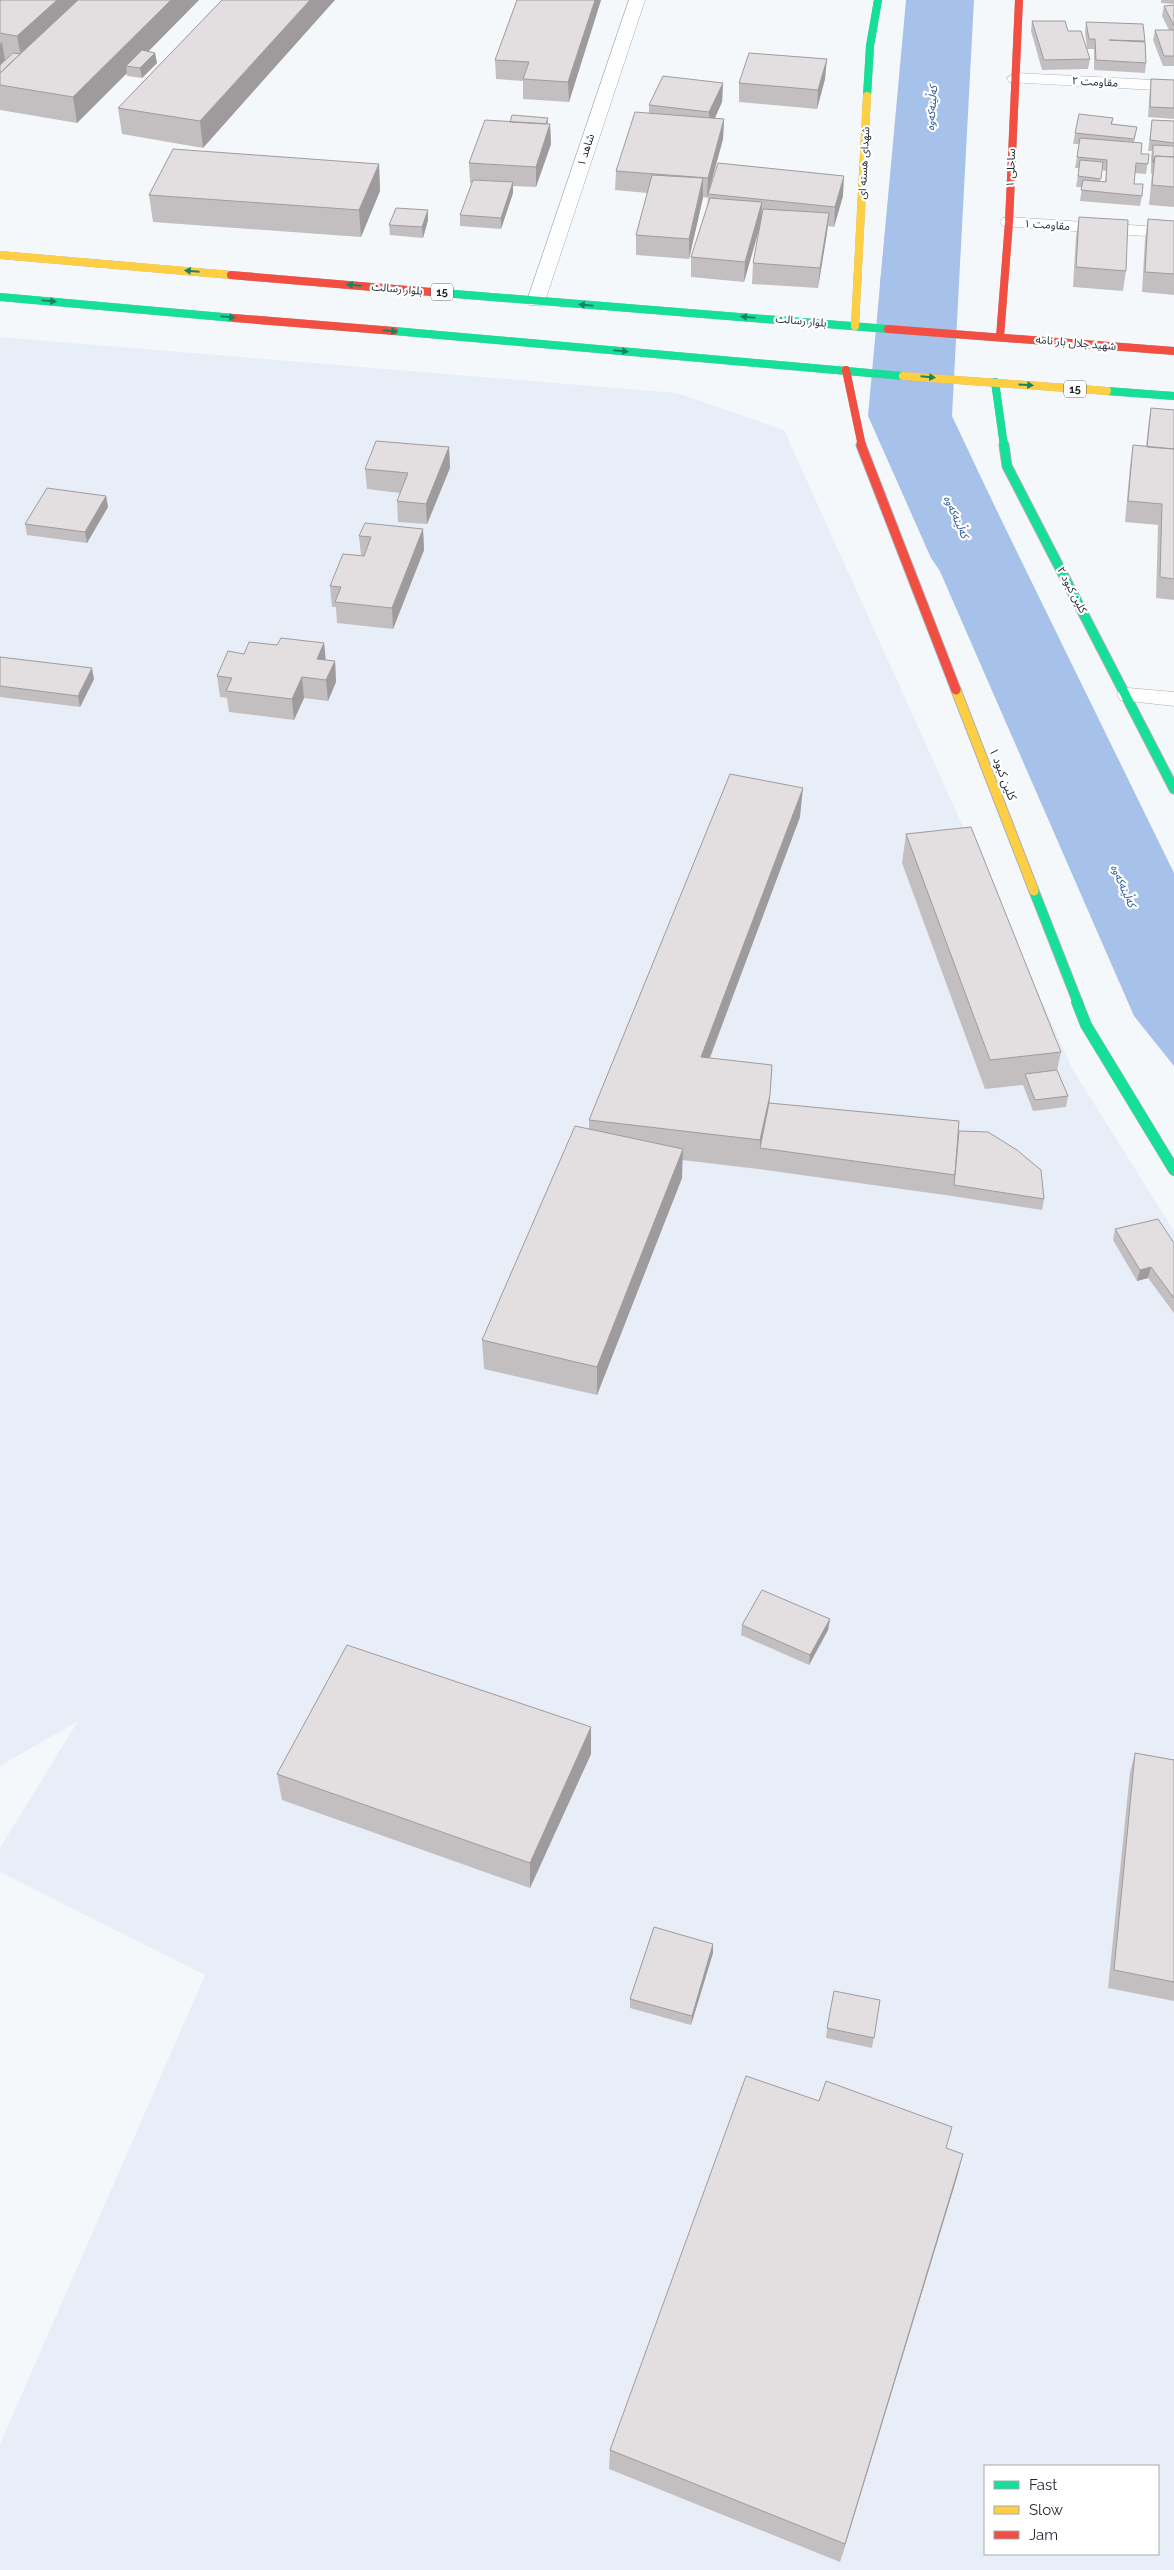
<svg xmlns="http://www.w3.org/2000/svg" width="1174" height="2570" font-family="Raleway,'Noto Sans Arabic',sans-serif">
  <rect width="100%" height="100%" fill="#f5f8fb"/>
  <path fill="#e8eef8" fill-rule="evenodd" d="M0,337L677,393L784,430L1073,1070L1174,1231V2570H0V2444L205,1975L0,1872V1848L78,1721L0,1766ZM985,2466H1158V2554H985Z"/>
  <path fill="#a7c2ea" d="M908,0H970L952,290L880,284Z
    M881,409L949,413L1174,873V1066L1134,1016L877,427Z"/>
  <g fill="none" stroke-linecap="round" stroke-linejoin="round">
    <path fill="#a7c2ea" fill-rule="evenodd" d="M906,0H974L952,416L1019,558L1006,577L975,585L944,577L931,558L868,416Z"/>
    <g stroke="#aaaeb5" stroke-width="1">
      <path id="street" d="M629,0H645L545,301L543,305H529L527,301Z
        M1015,73L1174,81V91L1009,82L1007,78Z
        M1009,217L1174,228V238L1003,226L1000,222L1003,218Z
        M1128,688L1174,692V706L1120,700L1117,695L1120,690Z"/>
    </g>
    <g stroke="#aaaeb5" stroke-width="8">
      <path id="fast-far2" d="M867,96L870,46L878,0
        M443,293L888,329
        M0,297L234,318
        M394,331L903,376
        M995,382L1004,446
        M1107,391L1174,396"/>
    </g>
    <g stroke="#aaaeb5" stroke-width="11">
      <path id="fast-far1" d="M1004,445L1007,466L1174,789
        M1034,891L1078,1003"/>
    </g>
    <g stroke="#aaaeb5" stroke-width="12">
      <path id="fast" d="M1077,1002L1086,1025L1174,1170"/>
    </g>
    <g stroke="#aaaeb5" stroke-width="8">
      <path id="slow-far1" d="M0,255L231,275
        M855,326L867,96
        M903,376L1107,391"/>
    </g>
    <g stroke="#aaaeb5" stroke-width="11">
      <path id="slow" d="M956,690L1034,891"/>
    </g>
    <g stroke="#aaaeb5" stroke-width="8">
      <path id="jam-far1" d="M231,275L443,293
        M234,318L394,331
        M888,329L1174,351
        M1000,337L1009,222L1019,0
        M846,370L862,446"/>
    </g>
    <g stroke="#aaaeb5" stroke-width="11">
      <path id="jam" d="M861,445L956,690"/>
    </g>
    <use href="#street" fill="#fefefe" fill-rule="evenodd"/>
    <use href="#fast-far2" stroke="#16e098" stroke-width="8"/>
    <use href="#fast-far1" stroke="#16e098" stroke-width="9"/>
    <use href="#fast" stroke="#16e098" stroke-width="11"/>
    <use href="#slow-far1" stroke="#ffcf43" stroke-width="8"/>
    <use href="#slow" stroke="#ffcf43" stroke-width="9"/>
    <use href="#jam-far1" stroke="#f24e42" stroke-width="8"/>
    <use href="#jam" stroke="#f24e42" stroke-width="9"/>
  </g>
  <path fill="#c3bfc0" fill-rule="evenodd" d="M0,0H199L148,51L155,53L157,63L142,78L127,76V73L77,123L0,110Z
    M222,0L203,148L122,134L118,108Z
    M601,0L569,102L523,99V81L496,79L495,60Z
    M1161,0H1174V4L1161,3Z
    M1174,5V66H1163L1153,40L1155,30H1169L1162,16L1164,6Z
    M1032,21L1068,31L1090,59L1088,69L1042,70L1031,31Z
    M1086,22L1145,41L1146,63L1145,73L1094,70V49H1087L1085,32Z
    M825,79L817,109L739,102V83Z
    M1151,79L1174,80V119L1148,117L1150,89Z
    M723,83L722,102L714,118L724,119L723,139L710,186L843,196L834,227L828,226L818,288L752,284L753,263L760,227L744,282L691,277V257L707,206L708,197L707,198L703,197L689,259L636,255V235L647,193L615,190L616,171L649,113V105Z
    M548,118V124H550L551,144L536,187L513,186V193L501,229L460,226V215L472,183H470L469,163L510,122Z
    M1113,118L1112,124L1137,127L1134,143L1141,154H1149L1146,174L1135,173L1134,184L1142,196L1140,206L1080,201L1082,187H1076L1079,168H1075L1079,144H1073L1075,133ZM1102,170L1106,171L1105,182L1100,181Z
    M1152,120L1174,121V207L1149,205L1152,174H1151V156L1152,151H1148Z
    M379,164L380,191L361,237L153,222L149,195Z
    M428,210V220L423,238L390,235L389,225Z
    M1079,217L1126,271L1123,291L1073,287L1076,236Z
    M1148,219L1174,221V295L1142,292L1145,239Z
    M1151,408L1174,410V600L1156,598L1158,525L1125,522L1130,466L1133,445L1146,446L1149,419Z
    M449,447L450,468L427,524L398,522L397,501L400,493L367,489L365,469Z
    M106,496L108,507L87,543L27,535L25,524Z
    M423,529L424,550L393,629L337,623L336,607H332L330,586L361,556L359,536Z
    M324,643L326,660L335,661L336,682L328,701L304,698L294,720L229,712L227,698L220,697L217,676L244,654Z
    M0,657L94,679L80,707L0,697Z
    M800,817L710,1058L770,1103L959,1131L1044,1199L1042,1210L952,1196L758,1169L682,1160V1178L597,1395L484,1369L482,1340L589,1129V1120Z
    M906,834L1061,1052L1057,1070L1068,1096L1066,1107L1033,1111L1023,1085L985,1089L902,863Z
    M1115,1229L1174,1243V1313L1148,1278L1137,1281L1113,1240Z
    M830,1619L828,1630L809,1665L741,1635L742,1625Z
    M591,1727V1754L530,1888L282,1800L277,1774Z
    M1135,1753L1174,1760V2001L1108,1988L1130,1772Z
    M713,1953L691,2025L630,2008V1999Z
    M880,2000L872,2048L826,2038L827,2028Z
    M947,2148L963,2154L957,2177L840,2562L609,2469L610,2450Z"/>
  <path fill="#9f9b9c" d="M57,0H89L22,62L17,36Z
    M171,0H199L133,67L126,66L127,73L77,123L73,97Z
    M310,0H335L203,148L200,121Z
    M595,0H601L569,102L568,82Z
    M2,42L5,61L0,66V44Z
    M155,53L157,63L142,78L140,68Z
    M827,59L825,79L817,109L818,90Z
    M723,83L722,102L709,132V112Z
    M724,119L723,139L707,198L708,178Z
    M550,124L551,144L536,187V167Z
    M379,164L380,191L361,237L359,210Z
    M844,176L843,196L834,227L835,207Z
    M703,178V198L689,259V239Z
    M513,182V193L501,229V218Z
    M762,202L761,222L744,282L745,262Z
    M428,210V220L423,238L422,227Z
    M829,213L827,233L818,288L820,268Z
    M449,447L450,468L427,524L426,504Z
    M106,496L108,507L87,543L85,532Z
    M423,529L424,550L393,629L392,608Z
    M324,643L326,664L317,659Z
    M335,661L336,682L328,701L326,680Z
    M92,668L94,679L80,707L78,696Z
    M302,677L304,698L294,720L292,699Z
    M803,788L800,817L699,1086L701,1057Z
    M772,1065L768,1124L760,1148V1140Z
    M683,1149L682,1178L597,1395V1367Z
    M1151,1267L1148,1278L1137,1281L1140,1270Z
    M830,1619L828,1630L809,1665L810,1655Z
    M591,1727V1754L530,1888V1863Z
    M713,1944V1953L691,2025L692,2016Z
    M963,2154L957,2177L840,2562L845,2544Z"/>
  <path fill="#e3dedf" stroke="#9f9b9c" d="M0,0H57L17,36L0,33Z
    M78,0H171L73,97L0,85V73Z
    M222,0H310L200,121L118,108Z
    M517,0H595L568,82L523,79L529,62L495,60Z
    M1174,5V26L1164,6Z
    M1032,21H1065L1068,31H1081L1090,59L1044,60Z
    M1086,22L1143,24L1145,41L1109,40L1145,42L1146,63L1096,60L1095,39H1089Z
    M1155,30H1174V56H1164Z
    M142,50L155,53L140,68L126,66Z
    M13,53L20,54L0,73V65Z
    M749,53L827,59L818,90L739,83Z
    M663,76L723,83L709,112L649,105Z
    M1151,79L1174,80V108L1150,107Z
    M635,112L724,119L708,178L616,171Z
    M1079,114L1113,118L1111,124L1137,127L1134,139L1075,133Z
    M512,115L548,118L546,124L510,122Z
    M485,120L550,124L536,167L469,163Z
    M1152,120L1174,121V143L1150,140Z
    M1080,138L1142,143L1141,154H1149L1148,164L1136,163L1134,184H1143L1142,196L1081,190L1083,180L1106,182L1107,160L1077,157Z
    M1153,145L1174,146V157L1155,156L1153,163Z
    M173,149L379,164L359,210L149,195Z
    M1155,156L1174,157V187L1152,185Z
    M1080,160L1103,162L1101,179L1078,176Z
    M718,163L844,176L835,207L708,194Z
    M652,175L703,178L689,239L636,235Z
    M473,180L513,182L501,218L460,215Z
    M710,198L762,202L745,262L691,257Z
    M396,208L428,210L422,227L389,225Z
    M763,209L829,213L820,268L753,263Z
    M1079,217L1128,220L1126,271L1076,267Z
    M1148,219L1174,221V274L1145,272Z
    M1151,408L1174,410V449L1147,447Z
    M376,441L449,447L426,504L397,501L408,473L365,469Z
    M1133,445L1174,449V579L1160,577L1162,504L1128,501Z
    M47,488L106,496L85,532L25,524Z
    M365,523L423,529L392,608L335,602L341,587L330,586L343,554L364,556L371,537L359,536Z
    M281,638L324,643L317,659L335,661L326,680L302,677L292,699L226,691L232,678L217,676L228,651L244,654L249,642L277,645Z
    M0,657L92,668L78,696L0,686Z
    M730,774L803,788L701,1057L772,1065L770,1095L760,1140L589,1120Z
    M971,827L1061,1052L990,1060L906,834Z
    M1057,1070L1068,1096L1035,1100L1025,1074Z
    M769,1103L959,1121L955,1175L760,1148Z
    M575,1126L683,1149L597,1367L482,1340Z
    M959,1131L988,1132L1017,1150L1041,1170L1044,1199L954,1185Z
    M1158,1219L1174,1243V1298L1151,1267L1140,1270L1115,1229Z
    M762,1590L830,1619L810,1655L742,1625Z
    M347,1645L591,1727L530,1863L277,1774Z
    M1135,1753L1174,1760V1982L1114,1970Z
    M654,1927L713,1944L692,2016L630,1999Z
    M834,1991L880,2000L874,2038L827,2028Z
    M746,2076L819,2101L826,2081L952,2127L946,2148L963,2154L845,2544L610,2450Z"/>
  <defs><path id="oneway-solid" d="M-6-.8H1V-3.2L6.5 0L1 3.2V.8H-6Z" transform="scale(1.25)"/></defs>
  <g fill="#1a8364">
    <use href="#oneway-solid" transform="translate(192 271) rotate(-175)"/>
    <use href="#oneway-solid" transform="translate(354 285) rotate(-175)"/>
    <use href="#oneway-solid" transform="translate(49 301) rotate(5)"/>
    <use href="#oneway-solid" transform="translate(586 305) rotate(-175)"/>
    <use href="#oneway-solid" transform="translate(228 317) rotate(5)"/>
    <use href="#oneway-solid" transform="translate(748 317) rotate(-175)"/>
    <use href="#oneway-solid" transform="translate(390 331) rotate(5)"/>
    <use href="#oneway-solid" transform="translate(621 351) rotate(5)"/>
    <use href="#oneway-solid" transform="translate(928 377) rotate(5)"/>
    <use href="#oneway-solid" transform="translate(1026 385) rotate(4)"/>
  </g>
  <g text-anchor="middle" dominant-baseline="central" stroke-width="4.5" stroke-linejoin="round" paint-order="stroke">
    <g font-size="11" fill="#1f2631" stroke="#fff">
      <text transform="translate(1095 82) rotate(3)">مقاومت ۲</text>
      <text transform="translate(586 150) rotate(-72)">شاهد ۱</text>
      <text transform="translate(864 163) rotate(-87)">شهدای هسته ای</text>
      <text transform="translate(1011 168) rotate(-88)">ساحلی ۱</text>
      <text transform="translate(1047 225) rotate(4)">مقاومت ۱</text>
      <text transform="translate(397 289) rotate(5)">بلوار رسالت</text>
      <text transform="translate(801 321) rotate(5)">بلوار رسالت</text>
      <text transform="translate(1076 343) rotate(5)">شهید جلال بار نامه</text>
      <text transform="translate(1072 590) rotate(62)">کلین کبود ۲</text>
    </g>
    <g font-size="11" font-style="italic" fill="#285598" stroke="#fff">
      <text transform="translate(932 108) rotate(-86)">کەڵینەکەوە</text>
      <text transform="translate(956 517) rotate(66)">کەڵینەکەوە</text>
      <text transform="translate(1123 886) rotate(66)">کەڵینەکەوە</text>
    </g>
    <g fill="#fff" stroke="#62676f" stroke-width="1">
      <rect x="431" y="283.5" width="22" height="17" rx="4"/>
      <rect x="1064" y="380.5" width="22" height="17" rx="4"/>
    </g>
    <g font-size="11" font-weight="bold" fill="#1f2631">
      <text x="442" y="292">15</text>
      <text x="1075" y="389">15</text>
    </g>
    <g font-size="12" fill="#1f2631" stroke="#fff">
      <text transform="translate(1003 774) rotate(69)">کلین کبود ۱</text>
    </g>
  </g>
  <rect x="984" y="2465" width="175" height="90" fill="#ffffff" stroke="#a5a8ad"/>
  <rect x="994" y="2481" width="25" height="8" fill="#16e098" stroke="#a5a8ad"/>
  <text x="1029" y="2490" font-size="15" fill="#1f2631">Fast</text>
  <rect x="994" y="2506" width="25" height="8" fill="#ffcf43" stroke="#a5a8ad"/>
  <text x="1029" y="2515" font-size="15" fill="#1f2631">Slow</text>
  <rect x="994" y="2531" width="25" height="8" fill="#f24e42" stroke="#a5a8ad"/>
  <text x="1029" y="2540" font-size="15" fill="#1f2631">Jam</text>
</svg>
